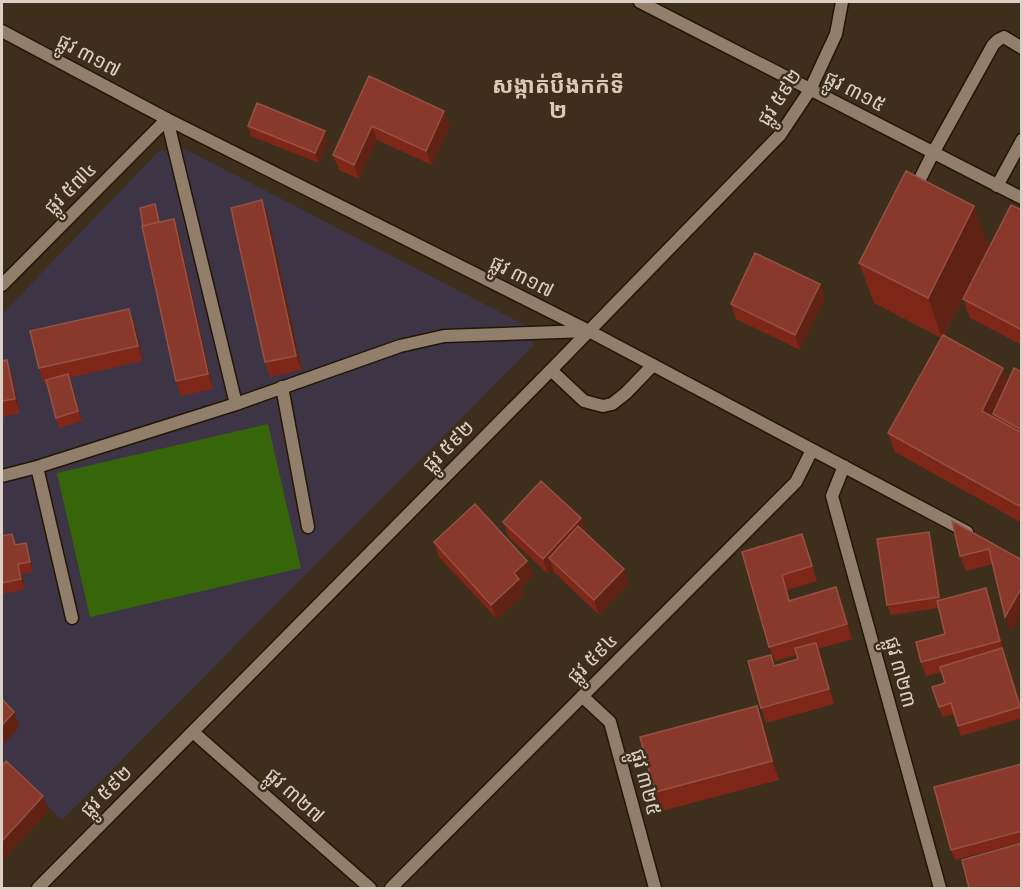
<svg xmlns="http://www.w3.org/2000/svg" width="1023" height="890" font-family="Bitter,'Noto Sans Khmer',serif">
  <rect width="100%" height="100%" fill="#3e2e1c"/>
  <path fill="#3d3545" d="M181,147L529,327L533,346L62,820L2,761V314L159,151Z"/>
  <path fill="#366609" d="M268,424L301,568L90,617L57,473Z"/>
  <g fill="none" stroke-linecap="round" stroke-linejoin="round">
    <g stroke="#241605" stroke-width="15">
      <path id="service" d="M167,119L236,404
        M997,186L1022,140
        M914,191L933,153L993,45L998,40L1004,37L1022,48
        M551,370L584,401L603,406L612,404L626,393L653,365
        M282,387L308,527
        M37,467L72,618
        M2,476L37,467L236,404L400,346L444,336L589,331"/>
    </g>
    <g stroke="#241605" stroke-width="15">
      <path id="minor" d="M2,31L167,119L589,331L967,532
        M2,285L167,119
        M844,466L832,496L940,888
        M582,696L610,722L655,888
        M193,732L370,888
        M391,888L796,482L812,450"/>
    </g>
    <g stroke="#241605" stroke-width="15">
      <path id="tertiary" d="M640,2L1022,198
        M38,888L551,370L780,135L810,90L836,34L842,2"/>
    </g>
    <use href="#service" stroke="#927f6b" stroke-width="12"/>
    <use href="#minor" stroke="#927f6b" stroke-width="12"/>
    <use href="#tertiary" stroke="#927f6b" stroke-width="12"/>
  </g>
  <path fill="#7e2719" d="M369,76L450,126L432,165L377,140L359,179L339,170L333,155Z
    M248,126L328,141L319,163L251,136Z
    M157,209L160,222L174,219L179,234L213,389L181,396L176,381L143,226Z
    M1022,210V345L970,318L963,299Z
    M268,215L302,370L270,377L265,362Z
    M989,246L944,335L1003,368L1008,382L1022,372V523L895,452L888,433L941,338L874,303L859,263Z
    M820,284L825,299L800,350L736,319L731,304Z
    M135,324L143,361L69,378L82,421L59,428L46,383H44L39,368Z
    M2,361L12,375L20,413L2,417Z
    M581,518L586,533L629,583L599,615L554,572L553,569L548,574L509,537L503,522Z
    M952,521L1022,560L1011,632L993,564L966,571L960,556Z
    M929,532L932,542L941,600L991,603L1004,651L1022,708V718L961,736L954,714L942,717L932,687L945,683L942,672L926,676L921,662L945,634L938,608L891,615L887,605Z
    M2,536L29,553L33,572L22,574L25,589L2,594Z
    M434,542L533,576L522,586L524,594L497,619L439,557Z
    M807,549L817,581L787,590L790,601L842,602L852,639L818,649L834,704L766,723L761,708L775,665L798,659L797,655L775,661L769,647L742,552Z
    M764,725L779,780L662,811L655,792Z
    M1022,764V842L955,860L951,850Z"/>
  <path fill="#602212" d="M444,111L450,126L432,165L426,151Z
    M372,126L377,140L359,179L354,165Z
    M325,131L328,141L319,163L315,153Z
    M262,200L268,215L302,370L296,356Z
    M974,206L989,246L942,338L928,298Z
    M174,219L179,234L213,389L208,374Z
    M820,284L825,299L800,350L795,335Z
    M129,309L135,324L143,361L138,346Z
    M7,360L12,375L20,413L15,399Z
    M1003,368L1010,387L993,414L995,418L982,411Z
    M68,374L72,384L82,421L78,411Z
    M1022,501V514L1019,506Z
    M581,518L586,533L549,558L553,569L548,574L543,559Z
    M929,532L932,542L942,607L939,597Z
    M26,543L29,553L33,572L30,562Z
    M527,561L533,576L522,586L524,594L497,619L491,605L514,573Z
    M18,564L22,574L25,589L21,579Z
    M624,569L629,583L599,615L594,600Z
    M836,587L842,602L852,639L847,624Z
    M1022,587V612L1011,632L1005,617Z
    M986,588L991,603L1004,651L1022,710L1000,641Z
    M816,643L821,657L834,704L829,689Z
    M757,706L764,725L779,780L772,761Z
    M14,712L20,726L2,746V725Z
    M43,796L49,811L2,861V841Z"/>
  <path fill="#88392b" stroke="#955144" stroke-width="1.5" d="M369,76L444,111L426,151L372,126L354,165L333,155Z
    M257,103L325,131L315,153L248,126Z
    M906,171L974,206L928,298L859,263Z
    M262,200L296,356L265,362L231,208Z
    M155,204L159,222L143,226L140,208Z
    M1011,205L1022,210V330L963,299Z
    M174,219L208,374L176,381L142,226Z
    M755,253L820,284L795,335L731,304Z
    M129,309L138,346L39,368L30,331Z
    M943,335L1003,368L982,411L1022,433V501L1019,506L888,433Z
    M7,360L15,399L2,401V361Z
    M1014,368L1022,372V430L993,414Z
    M68,374L78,411L56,418L46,380Z
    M541,481L581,518L543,559L503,522Z
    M475,504L527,561L514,573L519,579L491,605L434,542Z
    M952,521L1022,560V587L1005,617L989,549L960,556Z
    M578,526L624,569L594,600L549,558Z
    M929,532L939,597L887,605L877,539Z
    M12,534L15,545L26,543L30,562L18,564L21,579L2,583V536Z
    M802,534L812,566L782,575L789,601L836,587L847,624L769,647L742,552Z
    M986,588L1000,641L921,662L916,642L945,634L937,601Z
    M816,643L829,689L761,708L748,661L771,655L774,666L798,659L795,648Z
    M1002,648L1020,707L958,726L951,703L939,707L932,687L945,683L940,667Z
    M2,699L14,712L2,725Z
    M757,706L772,761L655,792L640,737Z
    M6,761L43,796L2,841V766Z
    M1022,764V831L951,850L934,787Z
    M1022,843V888H969L962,860Z"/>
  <g text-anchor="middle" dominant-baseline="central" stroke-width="5" stroke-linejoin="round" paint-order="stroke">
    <g font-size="20" fill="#dad0c5" stroke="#3e2e1c">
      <text transform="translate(89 55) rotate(28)">ផ្លូវ ៣១៧</text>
      <text transform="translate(855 91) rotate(27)">ផ្លូវ ៣១៥</text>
      <text transform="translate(779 97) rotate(-57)">ផ្លូវ ៥៩២</text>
      <text transform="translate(70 188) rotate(-45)">ផ្លូវ ៥៧៤</text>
      <text transform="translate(522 276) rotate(27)">ផ្លូវ ៣១៧</text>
      <text transform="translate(448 446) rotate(-45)">ផ្លូវ ៥៩២</text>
      <text transform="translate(592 658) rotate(-45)">ផ្លូវ ៥៩៤</text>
      <text transform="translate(901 672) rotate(75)">ផ្លូវ ៣២៣</text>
      <text transform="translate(646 782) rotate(75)">ផ្លូវ ៣២៥</text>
      <text transform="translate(106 791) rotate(-45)">ផ្លូវ ៥៩២</text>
      <text transform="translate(295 795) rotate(42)">ផ្លូវ ៣២៧</text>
    </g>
    <g font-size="22" font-weight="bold" fill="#ddc9b2" stroke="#3e2e1c">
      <text x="558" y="85">សង្កាត់បឹងកក់ទី<tspan x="558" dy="25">២</tspan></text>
    </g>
  </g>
  <rect width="1023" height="890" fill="none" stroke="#dad0c5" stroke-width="6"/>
</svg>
